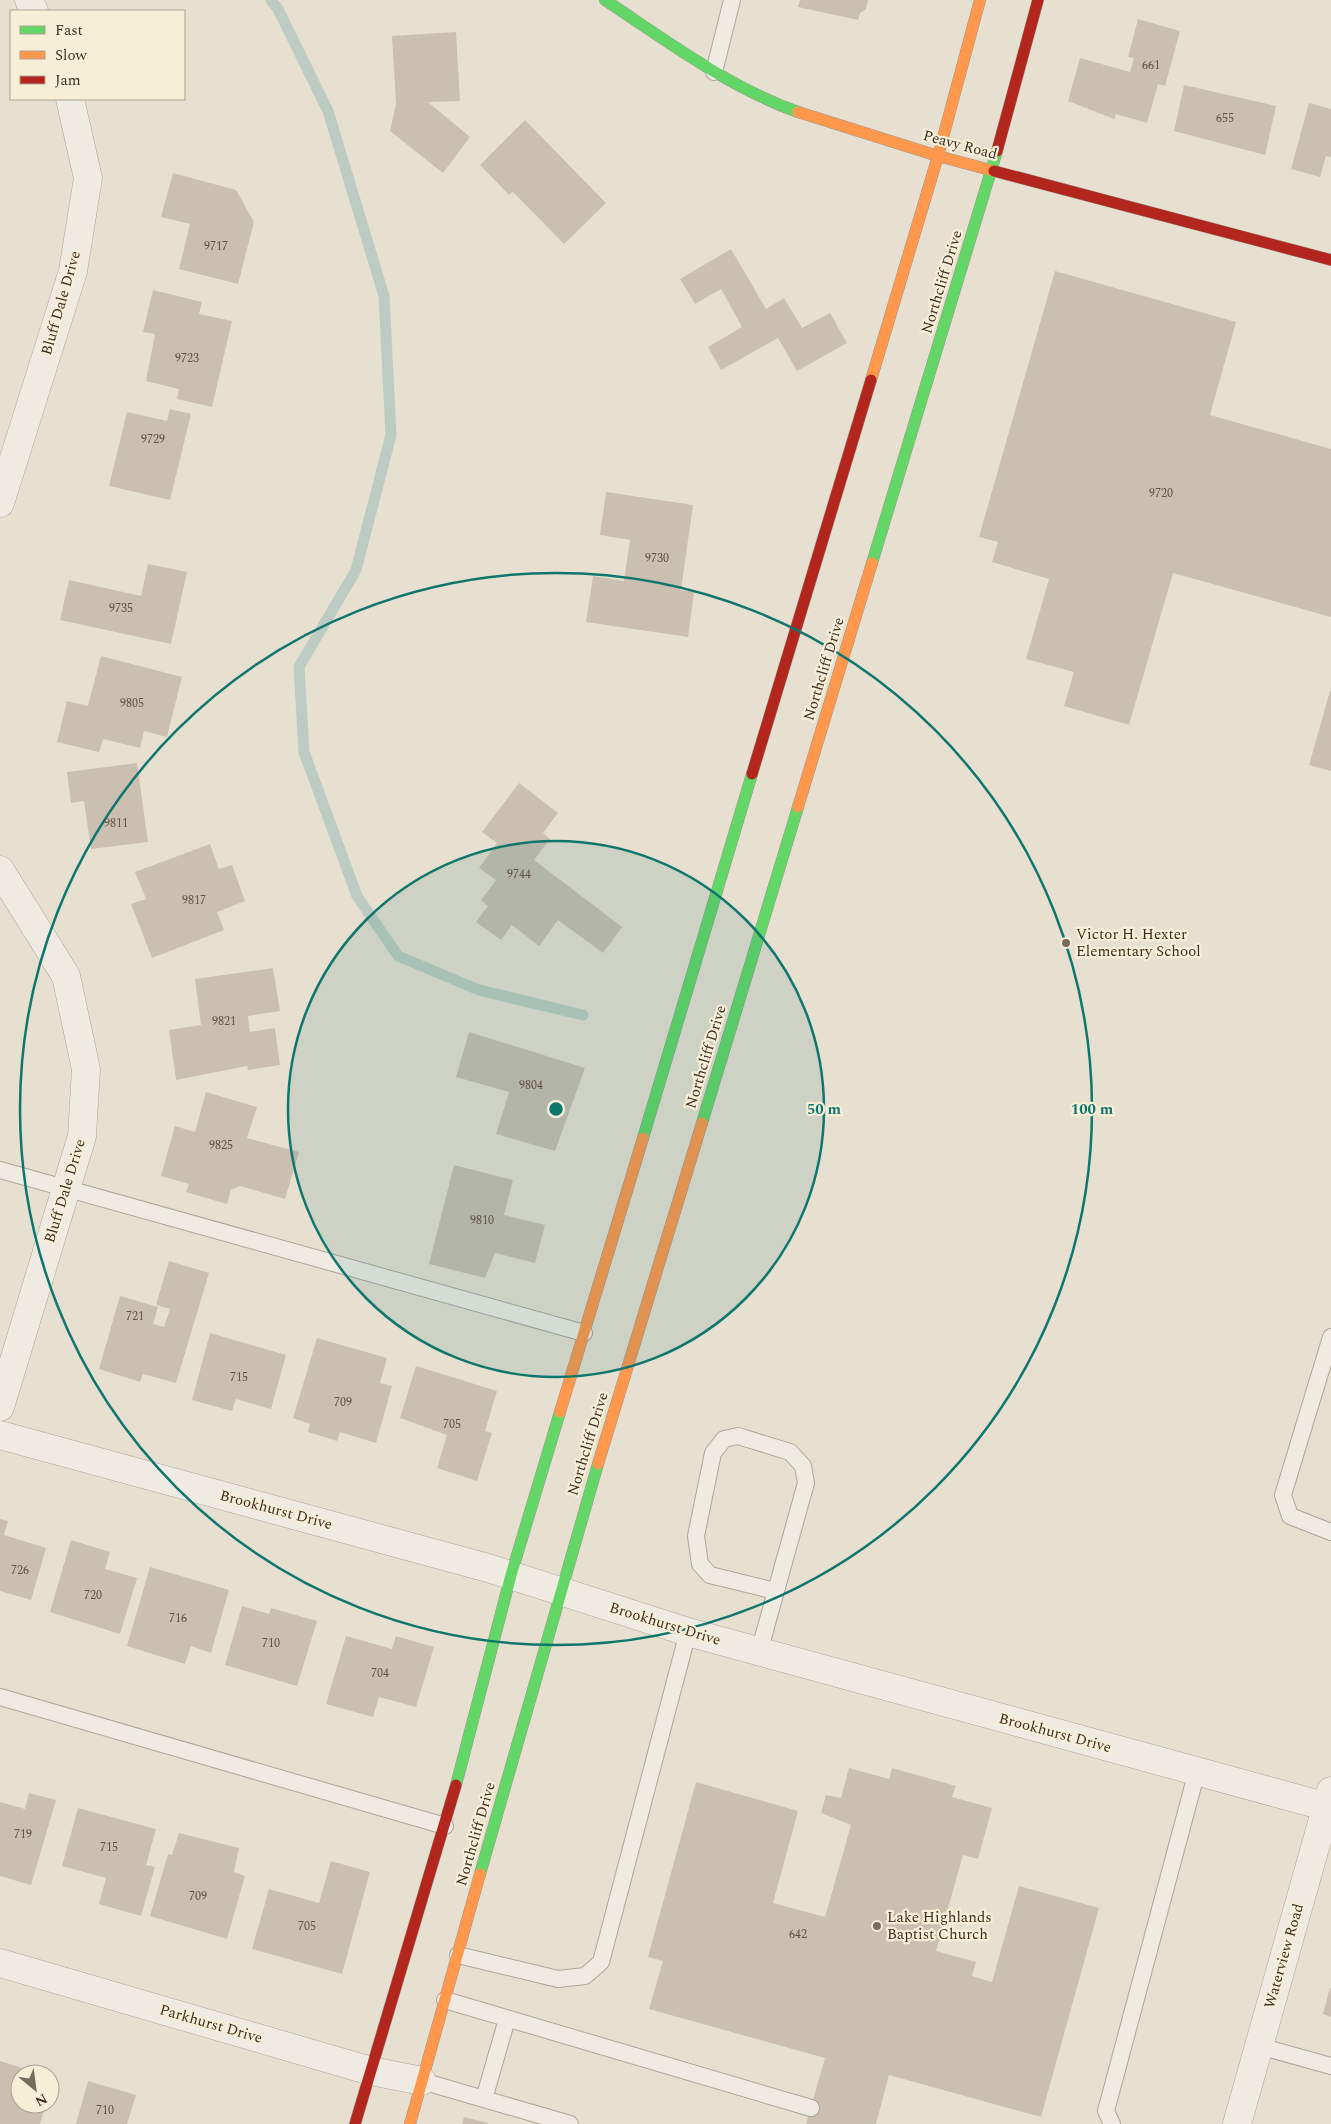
<svg xmlns="http://www.w3.org/2000/svg" width="1331" height="2124" font-family="Spectral,serif">
  <rect width="100%" height="100%" fill="#e7e0d1"/>
  <g fill="none" stroke-linecap="round" stroke-linejoin="round">
    <path stroke="#bcccc2" stroke-width="11" d="M271,0L278,9L328,111L384,296L391,435L356,570L299,667L304,752L357,896L398,956L479,990L583,1015"/>
  </g>
  <path fill="#cbbfb2" d="M800,0H868L866,9L860,13L858,20L798,7Z
    M1138,19L1180,31L1165,86L1158,84L1147,123L1116,114L1114,119L1068,101L1080,58L1130,72L1134,58L1128,57Z
    M456,32L460,101L428,102L470,137L443,173L390,131L396,104L392,36Z
    M1184,85L1276,106L1265,155L1174,131Z
    M1309,103L1331,109V157L1326,156L1320,177L1291,169Z
    M525,120L606,203L564,244L513,192L509,195L480,165Z
    M173,173L236,190L254,222L238,284L179,269L190,224L161,217Z
    M731,249L766,309L784,298L802,328L830,313L847,343L797,371L778,338L721,370L708,347L742,327L721,289L695,304L680,279Z
    M1055,271L1236,322L1210,415L1331,449V617L1173,573L1129,725L1064,706L1074,672L1026,659L1049,579L992,562L998,542L979,537Z
    M153,290L202,302L199,314L232,321L212,407L177,399L179,389L146,381L155,334L143,332Z
    M170,409L191,414L170,500L109,486L127,412L167,421Z
    M606,492L693,505L681,590L694,592L688,637L586,622L593,576L624,581L630,540L600,535Z
    M148,564L187,572L171,644L60,620L69,580L141,596Z
    M101,656L182,677L167,737L144,731L140,748L103,739L99,752L57,742L67,701L88,706Z
    M1330,691H1331V771L1309,765Z
    M137,763L148,842L91,849L84,801L71,803L67,772Z
    M519,783L558,813L543,833L550,839L534,860L622,927L603,953L558,920L539,946L512,925L501,940L476,922L488,906L481,900L496,880L479,868L497,843L482,832Z
    M210,844L219,869L232,865L245,901L217,912L224,930L152,958L131,904L146,899L135,872Z
    M273,968L280,1011L248,1016L250,1032L275,1028L280,1065L248,1070L247,1066L176,1080L169,1030L201,1025L195,979Z
    M469,1032L585,1068L555,1151L496,1134L509,1092L456,1077Z
    M206,1092L257,1107L247,1138L299,1152L285,1199L240,1186L231,1190L227,1204L186,1192L189,1184L161,1176L175,1126L195,1132Z
    M454,1165L513,1180L504,1215L545,1225L535,1263L495,1253L485,1278L429,1264Z
    M169,1261L209,1273L176,1383L143,1374L140,1382L99,1369L120,1296L158,1307L153,1324L164,1327L170,1309L156,1305Z
    M210,1333L286,1355L271,1409L236,1399L232,1411L192,1400Z
    M317,1338L387,1358L380,1383L392,1386L376,1443L340,1432L337,1441L308,1432L310,1424L293,1418Z
    M416,1366L497,1391L485,1431L492,1433L477,1481L437,1468L447,1435L400,1418Z
    M0,1519L8,1521L4,1535L46,1548L31,1600L0,1591Z
    M71,1540L110,1552L105,1569L137,1578L120,1634L50,1612Z
    M150,1567L229,1590L211,1653L191,1646L185,1664L127,1646Z
    M242,1606L269,1614L271,1608L317,1621L297,1686L225,1665Z
    M346,1636L392,1649L396,1636L434,1647L416,1707L379,1697L373,1717L326,1704Z
    M849,1768L889,1779L892,1768L956,1786L952,1797L992,1808L978,1859L963,1855L936,1951L976,1962L972,1976L992,1982L1019,1886L1099,1908L1041,2117L889,2075L876,2124H806L825,2058L649,2009L663,1961L648,1957L696,1782L798,1811L773,1903L825,1917L851,1825L821,1813L826,1795L841,1798Z
    M29,1793L56,1800L31,1885L0,1876V1802L25,1809Z
    M78,1808L156,1829L146,1865L155,1867L141,1916L99,1904L106,1878L62,1866Z
    M179,1833L239,1848L234,1872L245,1876L227,1939L150,1916L168,1854L172,1855Z
    M331,1861L370,1872L342,1974L252,1949L269,1889L319,1903Z
    M1330,1988H1331V2017L1323,2014Z
    M0,2061L32,2071L31,2074H20V2104H46L40,2124H0Z
    M88,2081L136,2095L127,2124H76Z
    M464,2117L488,2123V2124H462Z"/>
  <g fill="none" stroke-linecap="round" stroke-linejoin="round">
    <g stroke="#ada599" stroke-width="18">
      <path id="lane" d="M714,72L732,0
        M0,1170L584,1333
        M1331,1337L1283,1495L1290,1516L1331,1532
        M759,1652L806,1483L803,1466L790,1452L738,1436L724,1439L713,1453L696,1536L700,1564L710,1575L775,1591
        M0,1697L445,1826
        M458,1955L558,1979L585,1976L601,1962L688,1632
        M445,2000L811,2108
        M1259,2046L1331,2066
        M422,2081L570,2124
        M484,2099L507,2019
        M1112,2124L1106,2111L1197,1771"/>
    </g>
    <g stroke="#ada599" stroke-width="29">
      <path id="street" d="M29,0L34,11
        M0,503L73,271L88,178L70,99
        M0,870L66,976L86,1069L82,1136L0,1407
        M0,1435L488,1568L688,1632L1331,1808
        M0,1963L371,2071L422,2081
        M1237,2124L1331,1791"/>
    </g>
    <g stroke="#9c958a" stroke-width="12">
      <path id="fast" d="M605,0C667,41 728,87 798,112
        M872,563L997,151
        M702,1123L798,807
        M643,1138L752,774
        M456,1785L511,1575L560,1412
        M480,1874L598,1464"/>
    </g>
    <g stroke="#9c958a" stroke-width="12">
      <path id="slow" d="M798,112L938,156L994,171
        M871,380L938,156L980,0
        M798,807L872,563
        M560,1412L643,1138
        M598,1464L702,1123
        M410,2124L480,1874"/>
    </g>
    <g stroke="#9c958a" stroke-width="12">
      <path id="jam" d="M997,151L1038,0
        M994,171L1331,260
        M752,774L871,380
        M355,2124L456,1785"/>
    </g>
    <use href="#lane" stroke="#efebe3" stroke-width="16"/>
    <use href="#street" stroke="#efebe3" stroke-width="28"/>
    <use href="#fast" stroke="#63d668" stroke-width="11"/>
    <use href="#slow" stroke="#ff974d" stroke-width="11"/>
    <use href="#jam" stroke="#b3261e" stroke-width="11"/>
  </g>
  <circle cx="556" cy="1109" r="268" fill="#0f766e" fill-opacity=".12"/>
  <g fill="none" stroke="#0f766e" stroke-width="2.5">
    <circle cx="556" cy="1109" r="268"/>
    <circle cx="556" cy="1109" r="536"/>
  </g>
  <g fill="#786c5e" stroke="#f7eed8" stroke-width="2">
    <circle cx="1066" cy="943" r="5"/>
    <circle cx="877" cy="1926" r="5"/>
  </g>
  <g text-anchor="middle" dominant-baseline="central" stroke-width="4.5" stroke-linejoin="round" paint-order="stroke">
    <g font-size="12" fill="#605244">
      <text x="1151" y="65">661</text>
      <text x="1225" y="118">655</text>
      <text x="216" y="246">9717</text>
      <text x="187" y="358">9723</text>
      <text x="153" y="439">9729</text>
      <text x="1161" y="493">9720</text>
      <text x="657" y="558">9730</text>
      <text x="121" y="608">9735</text>
      <text x="132" y="703">9805</text>
      <text x="116" y="823">9811</text>
      <text x="519" y="874">9744</text>
      <text x="194" y="900">9817</text>
      <text x="224" y="1021">9821</text>
      <text x="531" y="1085">9804</text>
      <text x="221" y="1145">9825</text>
      <text x="482" y="1220">9810</text>
      <text x="135" y="1316">721</text>
      <text x="239" y="1377">715</text>
      <text x="343" y="1402">709</text>
      <text x="452" y="1424">705</text>
      <text x="20" y="1570">726</text>
      <text x="93" y="1595">720</text>
      <text x="178" y="1618">716</text>
      <text x="271" y="1643">710</text>
      <text x="380" y="1673">704</text>
      <text x="23" y="1834">719</text>
      <text x="109" y="1847">715</text>
      <text x="198" y="1896">709</text>
      <text x="307" y="1926">705</text>
      <text x="798" y="1934">642</text>
      <text x="105" y="2110">710</text>
    </g>
    <g font-size="15" fill="#3d2e20" stroke="#f7eed8">
      <text transform="translate(960 145) rotate(15)">Peavy Road</text>
      <text transform="translate(942 282) rotate(-73)">Northcliff Drive</text>
      <text transform="translate(61 303) rotate(-74)">Bluff Dale Drive</text>
      <text transform="translate(824 669) rotate(-73)">Northcliff Drive</text>
      <text transform="translate(706 1057) rotate(-73)">Northcliff Drive</text>
      <text transform="translate(65 1191) rotate(-73)">Bluff Dale Drive</text>
      <text transform="translate(588 1444) rotate(-73)">Northcliff Drive</text>
      <text transform="translate(276 1510) rotate(15)">Brookhurst Drive</text>
      <text transform="translate(665 1624) rotate(17)">Brookhurst Drive</text>
      <text transform="translate(1055 1733) rotate(15)">Brookhurst Drive</text>
      <text transform="translate(476 1834) rotate(-74)">Northcliff Drive</text>
      <text transform="translate(1284 1956) rotate(-74)">Waterview Road</text>
      <text transform="translate(211 2024) rotate(16)">Parkhurst Drive</text>
    </g>
    <g font-size="15" fill="#3d2e20" stroke="#f7eed8" text-anchor="start">
      <text x="1076" y="934">Victor H. Hexter<tspan x="1076" dy="17">Elementary School</tspan></text>
      <text x="887" y="1917">Lake Highlands<tspan x="887" dy="17">Baptist Church</tspan></text>
    </g>
  </g>
  <circle cx="556" cy="1109" r="8" fill="#0f766e" stroke="#f7eed8" stroke-width="2.5"/>
  <g font-size="15" text-anchor="middle" font-weight="bold" fill="#0f766e" stroke="#f7eed8" stroke-width="4.5" stroke-linejoin="round" paint-order="stroke">
    <text x="824" y="1114">50 m</text>
    <text x="1092" y="1114">100 m</text>
  </g>
  <rect x="10" y="10" width="175" height="90" fill="#f7eed8" stroke="#ada18e"/>
  <rect x="20" y="26" width="25" height="8" fill="#63d668" stroke="#ada18e"/>
  <text x="55" y="35" font-size="15" fill="#3d2e20">Fast</text>
  <rect x="20" y="51" width="25" height="8" fill="#ff974d" stroke="#ada18e"/>
  <text x="55" y="60" font-size="15" fill="#3d2e20">Slow</text>
  <rect x="20" y="76" width="25" height="8" fill="#b3261e" stroke="#ada18e"/>
  <text x="55" y="85" font-size="15" fill="#3d2e20">Jam</text>
  <g transform="translate(35 2089) rotate(151)"><circle r="24" fill="#f7eed8" stroke="#ada18e"/>
  <path d="M0-4L9 19L0 12L-9 19Z" fill="#786c5e"/>
  <text y="-8" font-size="14" font-weight="bold" text-anchor="middle" fill="#3d2e20">N</text>
  </g>
</svg>
